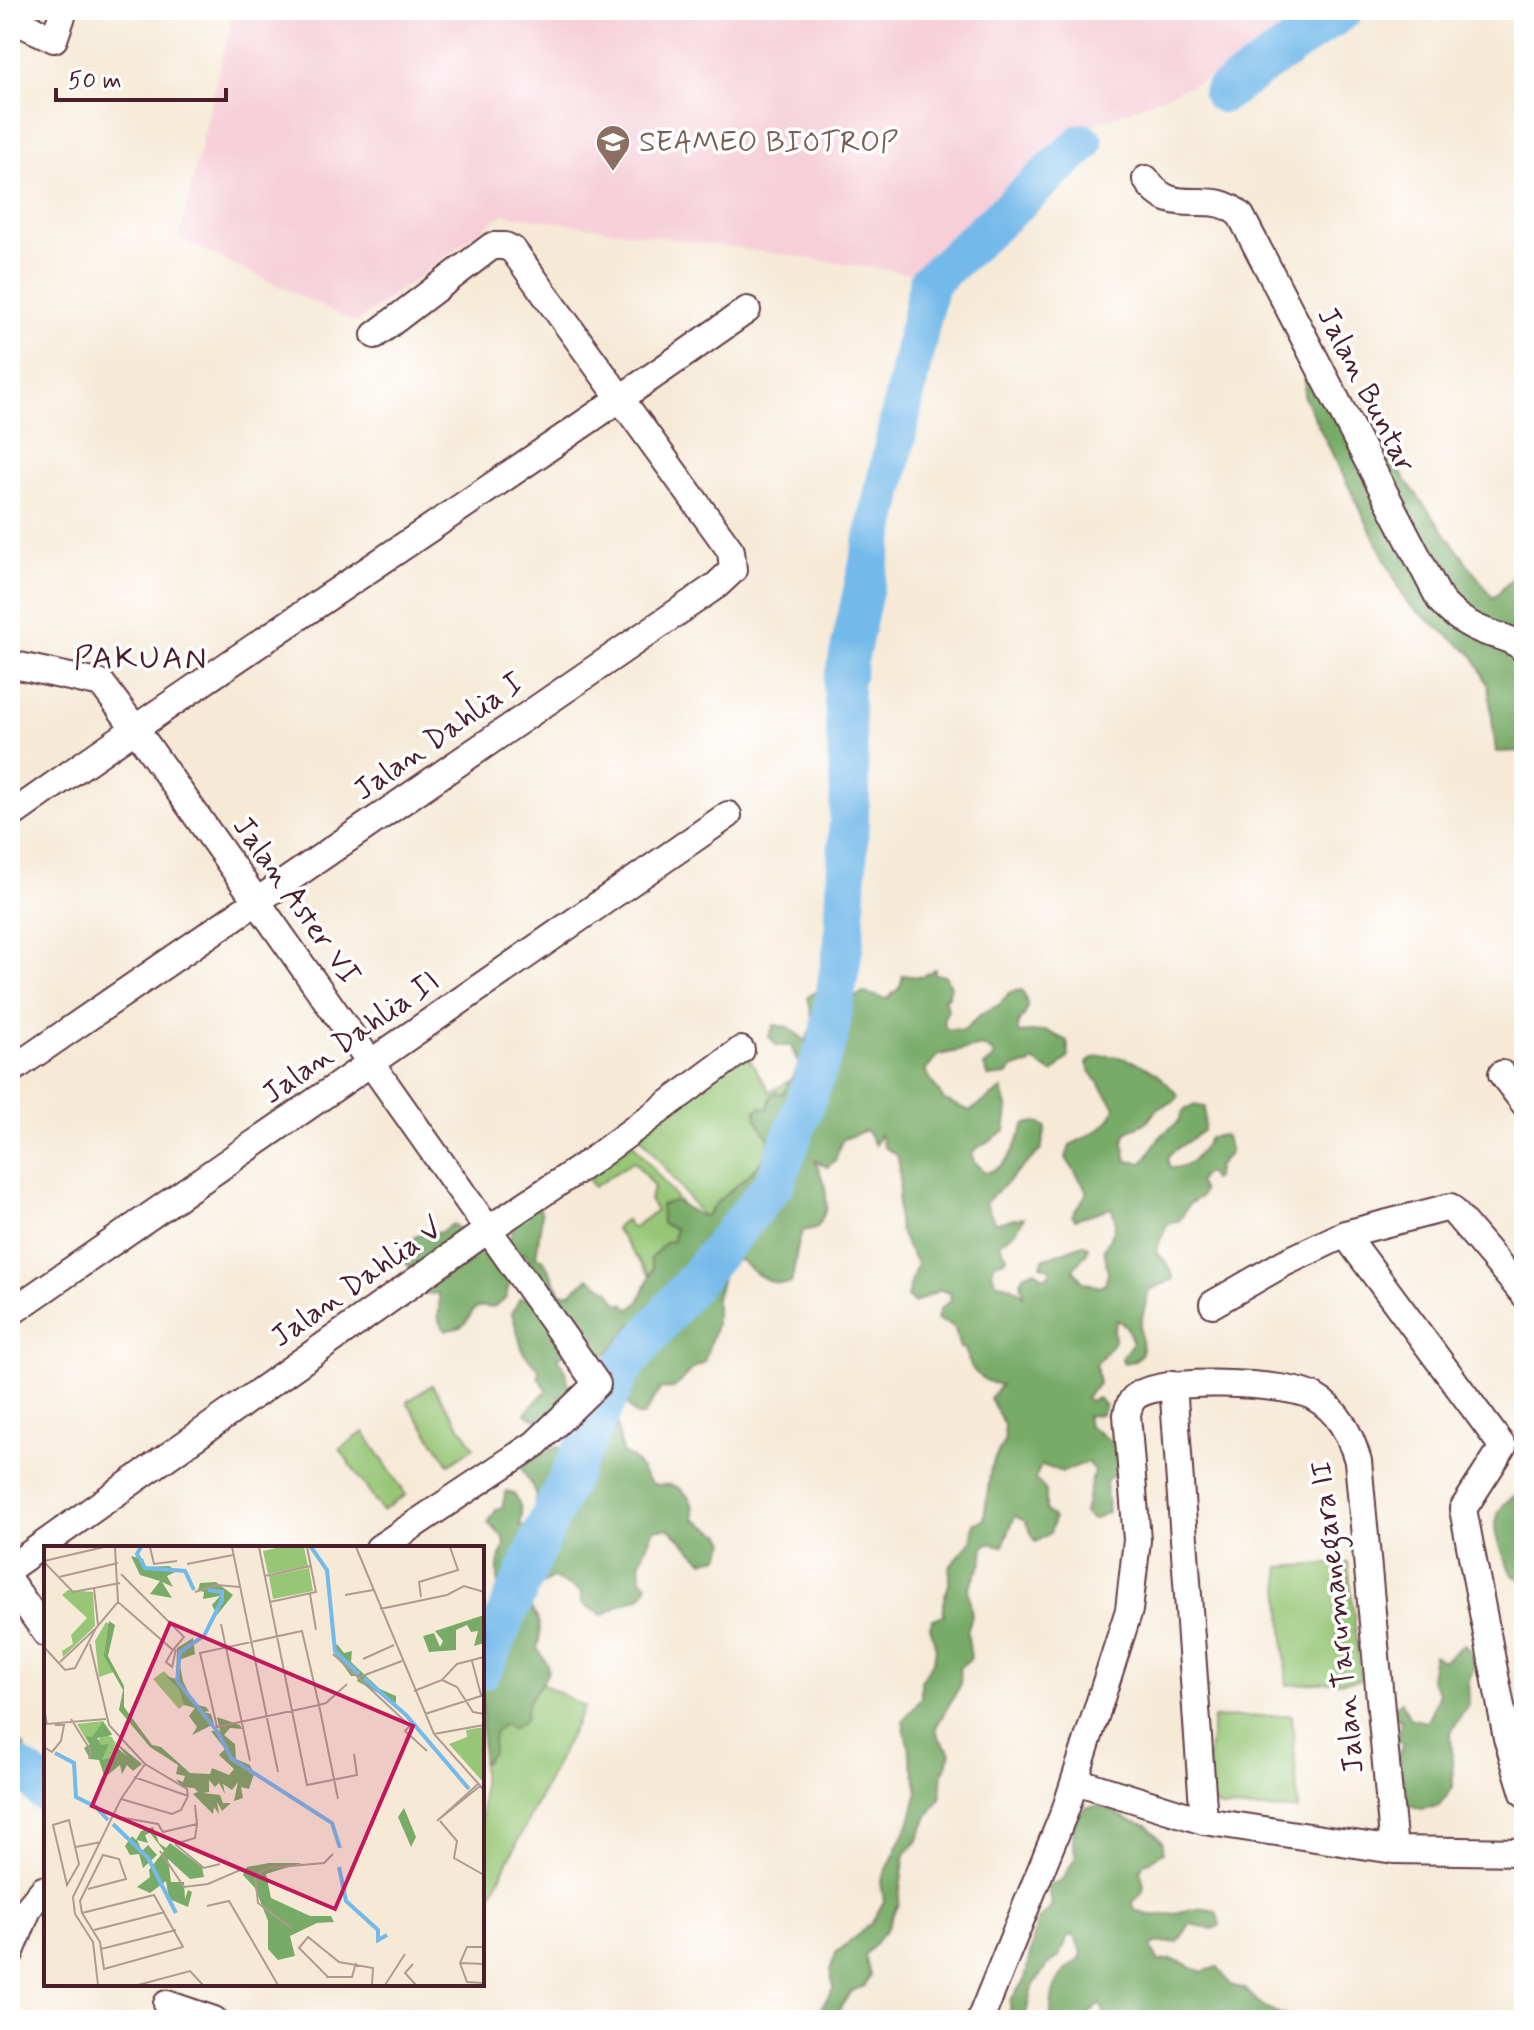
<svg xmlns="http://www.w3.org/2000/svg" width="1534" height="2030" font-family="Mynerve,sans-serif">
  <rect width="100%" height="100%" fill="#fff"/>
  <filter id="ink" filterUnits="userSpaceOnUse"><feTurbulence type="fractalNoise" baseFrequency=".0125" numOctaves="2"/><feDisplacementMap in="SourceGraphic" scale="16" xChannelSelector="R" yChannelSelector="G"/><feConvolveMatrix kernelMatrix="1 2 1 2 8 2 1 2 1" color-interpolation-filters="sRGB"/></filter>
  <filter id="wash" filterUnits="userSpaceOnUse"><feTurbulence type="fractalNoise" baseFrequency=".006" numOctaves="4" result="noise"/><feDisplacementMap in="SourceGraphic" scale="32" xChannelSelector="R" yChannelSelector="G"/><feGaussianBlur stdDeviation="1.8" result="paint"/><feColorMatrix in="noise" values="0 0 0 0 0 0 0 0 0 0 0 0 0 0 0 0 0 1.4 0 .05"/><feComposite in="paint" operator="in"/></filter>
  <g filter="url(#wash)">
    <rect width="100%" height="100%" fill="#f6ead7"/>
    <path fill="#f6cfd8" d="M233,10H1315L1209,78L1077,131L922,275L503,214L356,323L179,238Z"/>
    <path fill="#96c676" stroke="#707250" stroke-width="2" d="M745,1052L770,1092L813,1067L780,1149L710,1226L637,1132Z
      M629,1138L696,1223L649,1275L615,1228L626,1220L632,1228L656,1211L649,1200L654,1187L634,1161L594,1187L585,1175Z
      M432,1385L474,1447L449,1464L407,1402Z
      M364,1432L406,1495L382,1511L340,1449Z
      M1348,1563L1361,1680L1287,1685L1279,1567Z
      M531,1677L584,1707L482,1914V1713Z
      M1292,1715L1298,1810L1221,1808L1209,1799L1206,1782L1213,1718Z"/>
    <path fill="#78ab67" stroke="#616549" stroke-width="2" d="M1319,368L1349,403L1493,598L1524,567V751L1496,752L1488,685L1473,655L1407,603L1304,397L1305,376Z
      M935,969V974L945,976L951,986L948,996L944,998L948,1010L943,1020L946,1029L964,1030L982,1013L999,1005L1010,992L1022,990C1029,1005 1030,1011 1018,1023V1033L1047,1031L1067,1041L1069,1057L1053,1073L1033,1061L1030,1065L1014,1067L1007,1075L989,1077L984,1066L993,1059V1053L982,1046L939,1055L925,1071L944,1100L970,1111L1002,1089L1008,1110L1005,1131L973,1151V1160L985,1172C1009,1170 1016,1143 1025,1124L1037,1122L1046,1127L1041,1150L985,1203L995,1223L1024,1217L1016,1231L999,1243L1007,1256L1005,1260L994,1263L992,1273L997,1283C1008,1284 1018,1288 1024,1297L1021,1281L1023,1275L1035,1270L1043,1277L1049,1275L1051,1269L1041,1265L1043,1259L1083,1244L1088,1247L1087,1252L1073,1269L1083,1282L1100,1287L1105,1284L1108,1272L1104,1248C1113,1235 1120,1223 1111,1208L1075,1219L1072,1215L1088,1192L1066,1158L1070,1145C1087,1136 1110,1129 1115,1107L1089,1069L1087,1063C1102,1047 1138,1061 1154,1072C1163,1078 1170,1087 1178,1095L1176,1100L1158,1108L1147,1122L1127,1132L1123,1142L1127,1161L1143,1163L1160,1137L1179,1121L1183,1111L1193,1105L1205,1107L1204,1130L1171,1153L1167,1158L1170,1168C1189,1169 1201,1154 1209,1138L1222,1135L1226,1137L1230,1153L1217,1167L1216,1177L1212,1180L1209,1174H1204L1198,1182L1203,1191L1201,1196L1188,1205L1180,1220L1167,1224C1164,1235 1156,1245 1156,1252L1168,1264L1174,1279L1149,1290L1140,1326L1142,1353L1134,1361L1123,1363L1122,1357L1133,1342L1126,1326L1117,1320L1114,1329L1115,1340L1096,1365L1099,1384L1085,1397L1088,1401L1098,1398L1105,1406L1101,1414L1086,1416L1088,1425L1124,1451L1120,1472L1106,1480L1108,1512L1093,1520L1084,1513L1094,1471L1087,1462L1062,1472L1041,1465L1035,1479L1046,1491V1511L1054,1518L1050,1533L1036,1542L1025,1521L1015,1516L1003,1546L988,1543L984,1547L982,1563L968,1589L972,1616L967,1631L971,1658L959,1668L961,1684L936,1727L938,1737L951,1753L943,1773L940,1799L928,1816L917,1842L905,1854L898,1904L886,1930L865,1955L870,1975L865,1986L851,1991L833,2020H813L834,1988L830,1970L836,1953L871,1924L884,1901L881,1882L910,1821L918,1792L903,1721L921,1698V1681L934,1660L936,1648L930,1626L933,1619L944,1615C939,1595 954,1588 949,1568L971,1541L974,1523L984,1520L991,1467L1005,1439L1004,1425L990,1398L1001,1385C979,1381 970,1371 965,1349L960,1348C952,1328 963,1328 937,1320L940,1309L951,1300L950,1293L940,1290L914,1303L907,1297L917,1263C909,1250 899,1236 898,1221C896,1197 904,1178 897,1155L884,1147L880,1134L875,1145L866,1130L842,1140L835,1161L827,1167L815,1160L825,1185L827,1208L817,1228L803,1231C797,1238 795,1269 791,1283C771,1287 754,1273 740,1260L726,1262L716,1299V1324L704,1362L691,1370L674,1388L660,1389L644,1416H637C623,1404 624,1386 611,1371L620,1345L633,1330L632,1324L609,1353L594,1358L581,1330L571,1339V1353L557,1357L565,1370L570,1392L544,1419L538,1421L525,1413L547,1390L538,1377L539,1369L523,1352L512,1313L520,1298L543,1300C540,1293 535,1287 533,1280C527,1259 535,1258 512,1248L509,1241L515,1223L538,1202L542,1215L536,1256L543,1259L561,1293H570L589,1278L610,1291L617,1303L625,1304L630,1310L639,1302L653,1268L650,1259L666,1242L673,1241L675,1229L662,1224L661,1205L674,1201L701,1216L707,1215C724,1187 764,1175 770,1141L756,1118V1111L761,1107L768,1109L771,1096L776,1092L783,1094L799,1065L791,1046H777L769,1036L774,1025L788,1027L806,1041L813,1022L808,997L819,989L820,983L841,1009L833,1031L837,1046L834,1059L844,1048L839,1024L854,997L864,993L887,999L900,987L903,975L921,977Z
      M453,1224L464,1233L485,1238L512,1270L506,1298L492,1308C467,1302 475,1318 460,1327C456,1329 451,1329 446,1330C432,1320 443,1307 438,1293L425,1295L412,1269L406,1263L405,1247C415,1236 424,1227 439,1233Z
      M584,1413L592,1414L600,1423L611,1413L616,1419L622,1453C644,1462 638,1474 652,1483C659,1487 664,1484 671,1485C686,1489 696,1504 694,1519L722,1535L726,1542L719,1557L703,1561L670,1529H654L640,1561L641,1579L647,1584C643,1601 635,1598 622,1604C616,1607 610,1611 604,1615L583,1605L580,1591L553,1578C541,1583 531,1593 528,1605C541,1619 542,1630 537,1649C559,1673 542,1679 529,1701C525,1707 526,1714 525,1721L511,1729L505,1724C492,1730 493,1738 493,1751L482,1764V1625H487C516,1598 485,1578 505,1546L504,1538L488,1523L496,1510L502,1507L506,1492L514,1494C520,1503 524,1514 520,1525L527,1528L533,1524L536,1493L521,1467L545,1451L558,1446L575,1454L580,1449Z
      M1520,1493H1524V1577L1518,1578L1513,1575C1499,1544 1480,1513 1520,1493Z
      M1464,1644L1477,1659L1468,1683L1469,1703L1451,1732L1453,1787L1439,1806L1421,1809L1404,1803L1398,1794L1403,1779L1393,1767L1403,1744L1398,1741L1401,1720L1396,1718L1394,1707L1402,1701L1409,1718L1426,1722L1430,1718L1439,1692L1430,1678L1434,1655L1443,1661Z
      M10,1738L24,1746L30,1760L24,1778L10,1786Z
      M1102,1806L1131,1821L1147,1825L1163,1843V1852L1143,1865L1140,1871C1146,1887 1146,1891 1133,1902L1134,1909C1153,1922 1176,1911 1197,1909C1203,1908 1210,1910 1216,1911L1220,1925L1213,1929L1190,1924L1178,1942L1155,1943L1151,1948L1159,1962C1173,1955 1189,1966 1202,1972L1218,1967L1230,1985L1245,1989L1262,2006L1294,2020H1103L1104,2012L1101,2004L1080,2020H1051C1050,1994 1055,1973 1080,1960L1082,1952L1073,1935L1067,1937L1058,1958L1046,1966L1031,1990L1025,2020H1010V2001L1025,1979L1037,1921L1050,1909L1052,1901L1047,1887L1063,1879L1076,1856C1070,1833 1070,1825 1086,1807Z"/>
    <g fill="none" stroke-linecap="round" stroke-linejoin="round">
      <path stroke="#73b9ea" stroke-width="7" d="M1524,2020V2016"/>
      <path stroke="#73b9ea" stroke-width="40" d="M1223,93L1343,10
        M482,1670L559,1498L622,1369L776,1181L828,1040L844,942L850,791L843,684L929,282L1083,143
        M10,1763L33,1778L46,1793"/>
    </g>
  </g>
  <g filter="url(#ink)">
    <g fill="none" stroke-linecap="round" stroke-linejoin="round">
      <g stroke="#643d45" stroke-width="30">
        <path id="minor" d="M10,18L54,39L64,10
          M1146,179C1173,222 1211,185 1241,216L1440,600C1453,616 1469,626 1489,633C1502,637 1514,640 1524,649
          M10,664L102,684L134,727L597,1384L535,1444L379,1548
          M10,816C253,643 504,483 747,310
          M10,1071L717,585L733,570L731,551L513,250L505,246H492L375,335
          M1502,1074L1524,1103
          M1345,1234L1450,1207L1524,1294
          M1213,1304L1284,1263L1345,1234L1503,1447L1463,1509L1507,1738L1524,1793
          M10,1313L728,815
          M1173,1384L1204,1821
          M10,1568L489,1229L591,1161L741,1050
          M10,1582L46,1633
          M1076,1781L1204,1821L1394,1850L1524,1852
          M10,1954L29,1907L43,1890H46
          M167,2004L214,2020
          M980,2020L1066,1808L1129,1610L1137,1540L1127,1415C1128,1409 1130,1402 1134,1398C1155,1376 1288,1382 1314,1397C1339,1411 1350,1434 1358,1461L1394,1850"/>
      </g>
      <use href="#minor" stroke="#fff" stroke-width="26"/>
    </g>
  </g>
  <defs>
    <g id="school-pin" transform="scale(1.8)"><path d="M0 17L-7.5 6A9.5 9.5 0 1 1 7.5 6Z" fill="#8d6e63" stroke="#fff"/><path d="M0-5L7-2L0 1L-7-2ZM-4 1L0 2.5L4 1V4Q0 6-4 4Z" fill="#fff"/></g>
  </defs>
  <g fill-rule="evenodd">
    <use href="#school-pin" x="613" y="142"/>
  </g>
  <g text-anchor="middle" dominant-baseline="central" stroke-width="7" stroke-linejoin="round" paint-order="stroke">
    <g font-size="30" fill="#785e54" stroke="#fff" text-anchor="start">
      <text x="639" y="142">SEAMEO BIOTROP</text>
    </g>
    <g font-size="30" fill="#4a1f2b" stroke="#fff">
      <text transform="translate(1366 390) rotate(63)">Jalan Buntar</text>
      <text transform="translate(439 737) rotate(-35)">Jalan Dahlia I</text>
      <text transform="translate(296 901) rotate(55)">Jalan Aster VI</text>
      <text transform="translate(351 1038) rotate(-35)">Jalan Dahlia II</text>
      <text transform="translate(357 1283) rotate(-35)">Jalan Dahlia V</text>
      <text transform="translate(1338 1617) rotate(-96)">Jalan Tarumanegara II</text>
    </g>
    <g font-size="32" letter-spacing="2" fill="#4a1f2b" stroke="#fff">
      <text x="141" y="659">PAKUAN</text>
    </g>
  </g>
  <g transform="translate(44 1546)">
    <rect width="440" height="440" fill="#f6ead7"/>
    <path d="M237,1H260L264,20L224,28L219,5ZM265,22L269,45L229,53L225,30ZM24,44L49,46L51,80L19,111L18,105L29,98L27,89L43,72L18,49ZM62,76L69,81L63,114L70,126L55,131L51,95ZM120,125L136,142L141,158L135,163L109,133ZM59,175L68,188L60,189L68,191L76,209L60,230L53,196L58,189L45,198L33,178ZM440,181V237L405,198L423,191L422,184Z" fill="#96c676"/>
    <path d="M87,10L99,13L102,21L125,20L133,25L123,30L129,41L118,36L128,52L106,48L116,35L96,29ZM172,36L189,49L173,69L168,59L176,50L159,53L160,46L154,44L156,37ZM440,69V97L430,100L434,85L427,86L423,79L412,84V104L385,106L379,90L390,87L396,101L399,95L391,85ZM65,75L71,79L64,110L80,140V161L108,199L117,201L146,227L166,228L168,222L185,229L190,223L175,209L181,203L167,185H176L173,171L196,179L198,183L186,182L180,189L191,198L192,213L206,219L210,228L205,243L197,241L199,252L190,255L194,236L188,244L179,238L181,248L175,237L171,241L165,234V246L159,247L176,249L179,257H187L178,265L173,256L175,268L170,261L169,268L149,248L154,246L150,242L138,241L132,233L139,236L141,230L132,228L134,219L106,201L75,164L79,144L60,110ZM149,92L151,108L135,114L139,135L150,158L162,161L165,165L160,166L167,168L170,178L148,189L153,181L145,170L151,162L140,159L135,143L122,130L132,133L133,102ZM293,98L300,107L308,105L307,116L336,143L352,150V157L313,135L315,130H307L289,105ZM59,176L68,189L53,192L57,199L65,198L58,214L73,210L71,200L83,210L69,194L98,218L89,225L83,219L78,228L76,219L55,236L60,229L55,214L46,213L40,202L46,198L42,190L48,191ZM360,262L372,291L367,301L354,271ZM109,281L115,297L122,302L126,297L158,321L160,331L146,333L124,313L127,336H140L141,353L144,344L148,346L144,361L125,353L122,335L106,347L93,341L106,331L105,324L120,305L106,287L101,289L104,297L93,294L98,305L104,299L113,309L99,322L95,308L86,309L81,300L88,290L92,294L97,285ZM225,317H258L222,328L227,352L266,370H287L290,376L273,377L246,390L251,410L234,414L224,403V375L211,342L199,329L203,321Z" fill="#78ab67"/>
    <path fill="none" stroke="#73b9ea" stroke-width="4" d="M97,1L93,8L101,22L141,25L150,44M267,1L283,24L291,105L315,128M164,44L178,46V54L160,90L136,106L133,135L173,185L188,213L288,277L296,302M320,132L362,169L425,243M11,207L30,217L32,251L52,261L64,274M69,278L104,312L132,367M295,321L302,355L334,384V394L343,389"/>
    <path fill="none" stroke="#b19992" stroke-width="2" d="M106,1L110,18L133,15M188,1L234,226M215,1L263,239L313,229L310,208M312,1L390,188L440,244M0,15L60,1M0,16L29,46L50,42M143,18L189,9M221,30L267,20M15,31L74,17M151,46L173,39L196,41M266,48L272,84M301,49L329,44M377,51L375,36L414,24L406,1M74,56L129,104L140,91L77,28M226,56L272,46L263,1M336,63L403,49L420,40L440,46M177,78L206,215M54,79L50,42L76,37M46,98L65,179L101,218L143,243L144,250M0,101L21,124L31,122L52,82L74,56L71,1M129,104L122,116L128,121L132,103M289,108L366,180L361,185L383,205M319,113L350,99M428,115L437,149M16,116L51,83M313,132L358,115M398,134L413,141L429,166L440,168M370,145L398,134L413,118L440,111M0,163L3,178L62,173M381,168L440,149M27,173L47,205L45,213M390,188L440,179M0,201L8,206L17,195L20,179H11M90,231L144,250M434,238L393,275L436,240M77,253L128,268L137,264L144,250M294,253L275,159L258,85L156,107L173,181L275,159L282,157L303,138M69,270L114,278L119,286L153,278L151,259M25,274L35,318L23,339L9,279ZM396,275L413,295L410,312L440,329M131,298L160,322L176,318M131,298L151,292L153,278M32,301L57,296M116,305L140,341L164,338L196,324L211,330L224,322L280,317L289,308M211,330L214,357L247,382M163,360L185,355L234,439M38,367L56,396L60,423L139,401L110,349L38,367L36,355L59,309L75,313L82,333L44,343M50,384L121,366M440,401H423L416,417L423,436L440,437M57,403L132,384M416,417L440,418M369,418L361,427L372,439M282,431H308L312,417M284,431L255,402L264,391L295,416L329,422L328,439M54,439L49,396L31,368L29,351L77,253L101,218M94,439L146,425L159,439M341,439L361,408"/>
    <path fill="#c2185b" fill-opacity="0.15" stroke="#c2185b" stroke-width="4" d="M126,77L369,180L291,363L48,260Z"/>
    <rect width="440" height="440" fill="none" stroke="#4a1f2b" stroke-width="4"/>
  </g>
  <rect width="1534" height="2030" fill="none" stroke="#fff" stroke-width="40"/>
  <path d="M56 88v12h170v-12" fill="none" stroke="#4a1f2b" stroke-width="4"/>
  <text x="68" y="88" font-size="24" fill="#4a1f2b" stroke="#ffffff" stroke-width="6" paint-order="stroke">50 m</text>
</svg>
